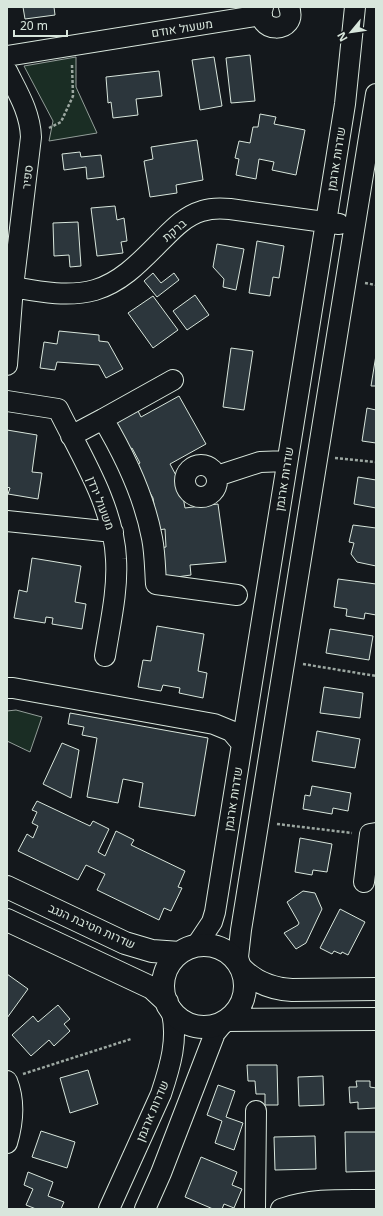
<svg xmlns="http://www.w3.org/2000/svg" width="383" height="1216" font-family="'Noto Sans',Heebo,sans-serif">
  <rect width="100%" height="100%" fill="#14181c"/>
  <path fill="#1a2d24" stroke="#939e99" d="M76,57V87L97,133L49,141L53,121L24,66Z
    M16,710L42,717L30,752L7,741V711Z"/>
  <path fill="#2c363c" stroke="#d8e6dc" d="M23,7H54L55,15L25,19Z
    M250,55L255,101L231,103L226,58Z
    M214,57L222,106L200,110L192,60Z
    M159,71L162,96L136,99L138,115L113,118L111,102L108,103L106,77Z
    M260,114L276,117L274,124L305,130L296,175L272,170L274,162L259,159L256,179L236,175L239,159L235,158L239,141L250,143L253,127H258Z
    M197,140L203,180L176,185L177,193L150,197L144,161L153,159L151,147Z
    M80,152L81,157L101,155L104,177L87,179L86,167L64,170L62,154Z
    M115,206L117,220L124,218L127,241L121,242L123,253L97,256L91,208Z
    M78,222L81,266L70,267L69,255L54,256L53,223Z
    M257,241L284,246L279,278L273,277L270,296L249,293Z
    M217,244L244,249L236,290L223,287L224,279L213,267Z
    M153,273L161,283L174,273L179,280L157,297L144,281Z
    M195,295L209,315L187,330L173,311Z
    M153,296L178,330L153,348L128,313Z
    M59,331L99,335V341L108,342L123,369L106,378L99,365L57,362L55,370L40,368L44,342L57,344Z
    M231,348L253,351L244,410L223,407Z
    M376,355V386H371Z
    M179,396L206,444L170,464L181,485L185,508L218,504L226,562L190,565L191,575L162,579L159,548L166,547L165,529L158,530L153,498L135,466L140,463L132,448L127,451L112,423L137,409L141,417Z
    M367,408L376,410V443L362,441Z
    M7,430L37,435L32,472L42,473L38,499L8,494L10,488L7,487Z
    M358,477L376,480V508L354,504Z
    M353,525L376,528V566L357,562L351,554L354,543L349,542Z
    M32,558L81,566L75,602L86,604L82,629L52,624L53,618L46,617L45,623L14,618L19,590L27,592Z
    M338,579L376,584V615L365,613L364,619L346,616L347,609L334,607Z
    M157,626L204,634L198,671L207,673L203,698L179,693L180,688L163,685L161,691L138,687L143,660L151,661Z
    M330,629L373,636L369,660L326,653Z
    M324,687L363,693L360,718L320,713Z
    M70,713L208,738L195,816L139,807L143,783L123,779L118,803L87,797L97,738L82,735L84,727L68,724Z
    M317,731L360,739L355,768L312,761Z
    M62,743L79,750L71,798L43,784Z
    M312,786L351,793L348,811L333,808L332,814L303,809L305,795L310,796Z
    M37,801L90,826L93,821L109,829L98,852L105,856L116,831L134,840L131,845L185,871L178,887L182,888L171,911L164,908L159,920L97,890L105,874L86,865L78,880L18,851L27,834L33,838L38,826L32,823L37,812L32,810Z
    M300,838L332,844L327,872L313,870L312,875L295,872Z
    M303,891L315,893L322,909L306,943L296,949L284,933L298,925L299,923L287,902Z
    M340,909L365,922L348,955L342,952L341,954L334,951L332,954L320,948Z
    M7,974L28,989L7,1018Z
    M58,1005L70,1019L64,1024L70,1031L54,1046L49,1040L31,1056L12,1035L33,1016L38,1022Z
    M247,1065H277L278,1105H265V1094H256L255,1081H248Z
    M88,1070L98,1104L70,1113L60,1078Z
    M323,1076L324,1105L299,1106L298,1077Z
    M356,1081H370V1087L376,1088V1108L358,1109V1102L350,1103L349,1087H357Z
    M218,1085L235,1091L226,1117L243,1123L234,1150L215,1143L222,1121L207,1115Z
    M41,1131L75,1142L67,1168L32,1157Z
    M345,1132H376V1171L346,1172Z
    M315,1136L316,1169L275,1170L274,1137Z
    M201,1157L237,1172L232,1185L242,1189L234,1208L224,1204L222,1209H213L185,1197Z
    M28,1172L53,1182L48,1196L64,1202L61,1209H36L26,1205L33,1189L24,1185Z"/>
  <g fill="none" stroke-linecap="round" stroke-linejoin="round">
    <g stroke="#d8e6dc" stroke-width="22">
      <path id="minor" d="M263,7C253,34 299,35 289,7
        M7,56L262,15
        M7,71C18,93 30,112 31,137L13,287L7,365
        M7,286C36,291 66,298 95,290C122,282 141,261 161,241C173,229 185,216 202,211C211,208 220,208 230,209L339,224
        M173,380L103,419C125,456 144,495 152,538C155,553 155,569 156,584L237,595
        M7,401L58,409C80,454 114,507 116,559C118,591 110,624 105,656
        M71,436L103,419
        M185 481a16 16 0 1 1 32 0a16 16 0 1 1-32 0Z
        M217,476L260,462L287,461
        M7,521L113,532
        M7,688H13L214,724L231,731L242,744
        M364,882L370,834L376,833
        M196,946L212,922L215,912L345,104L355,7
        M240,966L238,957L241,930L376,94
        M7,1081C15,1101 13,1123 7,1143
        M109,1209L161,1094C170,1067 179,1038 171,1009
        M145,1209L161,1173L215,1033L224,1022
        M255,1209L256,1111
        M281,1209C312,1198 343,1200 376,1200"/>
    </g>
    <g stroke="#d8e6dc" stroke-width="24">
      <path id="major" d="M7,887L125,943L152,951L180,953
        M7,920L152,988L167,1002
        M163 986a41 41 0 1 1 82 0a41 41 0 1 1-82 0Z
        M242,969C256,983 272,989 292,990L376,989
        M227,1020L376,1019"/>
    </g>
    <path stroke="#9da8a2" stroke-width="2.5" stroke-dasharray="3 2" stroke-linecap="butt" d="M49,128L61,122L73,96L72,65
      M365,283L376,285
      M335,458L376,462
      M303,664L376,676
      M277,824L352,833
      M23,1074L131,1039"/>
    <use href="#minor" stroke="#14181c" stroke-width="20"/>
    <use href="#major" stroke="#14181c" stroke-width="22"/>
  </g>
  <g text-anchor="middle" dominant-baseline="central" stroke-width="3" stroke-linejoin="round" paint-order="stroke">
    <g font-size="12" fill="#d8e6dc" stroke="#14181c">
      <text transform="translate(182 28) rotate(-9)">משעול אודם</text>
      <text transform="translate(336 159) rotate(-81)">שדרות ארגמן</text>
      <text transform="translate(27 177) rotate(-83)">ספיר</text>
      <text transform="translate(174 230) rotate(-41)">ברקת</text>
      <text transform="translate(284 479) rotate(-81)">שדרות ארגמן</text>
      <text transform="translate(101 503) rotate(69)">משעול ירדן</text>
      <text transform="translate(233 799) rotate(-81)">שדרות ארגמן</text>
      <text transform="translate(92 926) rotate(24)">שדרות חטיבת הנגב</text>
      <text transform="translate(152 1111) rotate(-67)">שדרות ארגמן</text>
    </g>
  </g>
  <rect width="383" height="1216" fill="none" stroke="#d8e6dc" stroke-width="16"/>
  <g transform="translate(351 32) rotate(241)" stroke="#14181c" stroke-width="3" paint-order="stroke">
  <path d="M0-3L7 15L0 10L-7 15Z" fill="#d8e6dc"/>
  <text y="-6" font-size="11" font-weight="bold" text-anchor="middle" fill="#d8e6dc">N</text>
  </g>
  <path d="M14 30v6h53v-6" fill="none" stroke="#d8e6dc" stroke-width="2"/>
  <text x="20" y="30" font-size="12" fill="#d8e6dc" stroke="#14181c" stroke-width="3" paint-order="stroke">20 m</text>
</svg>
